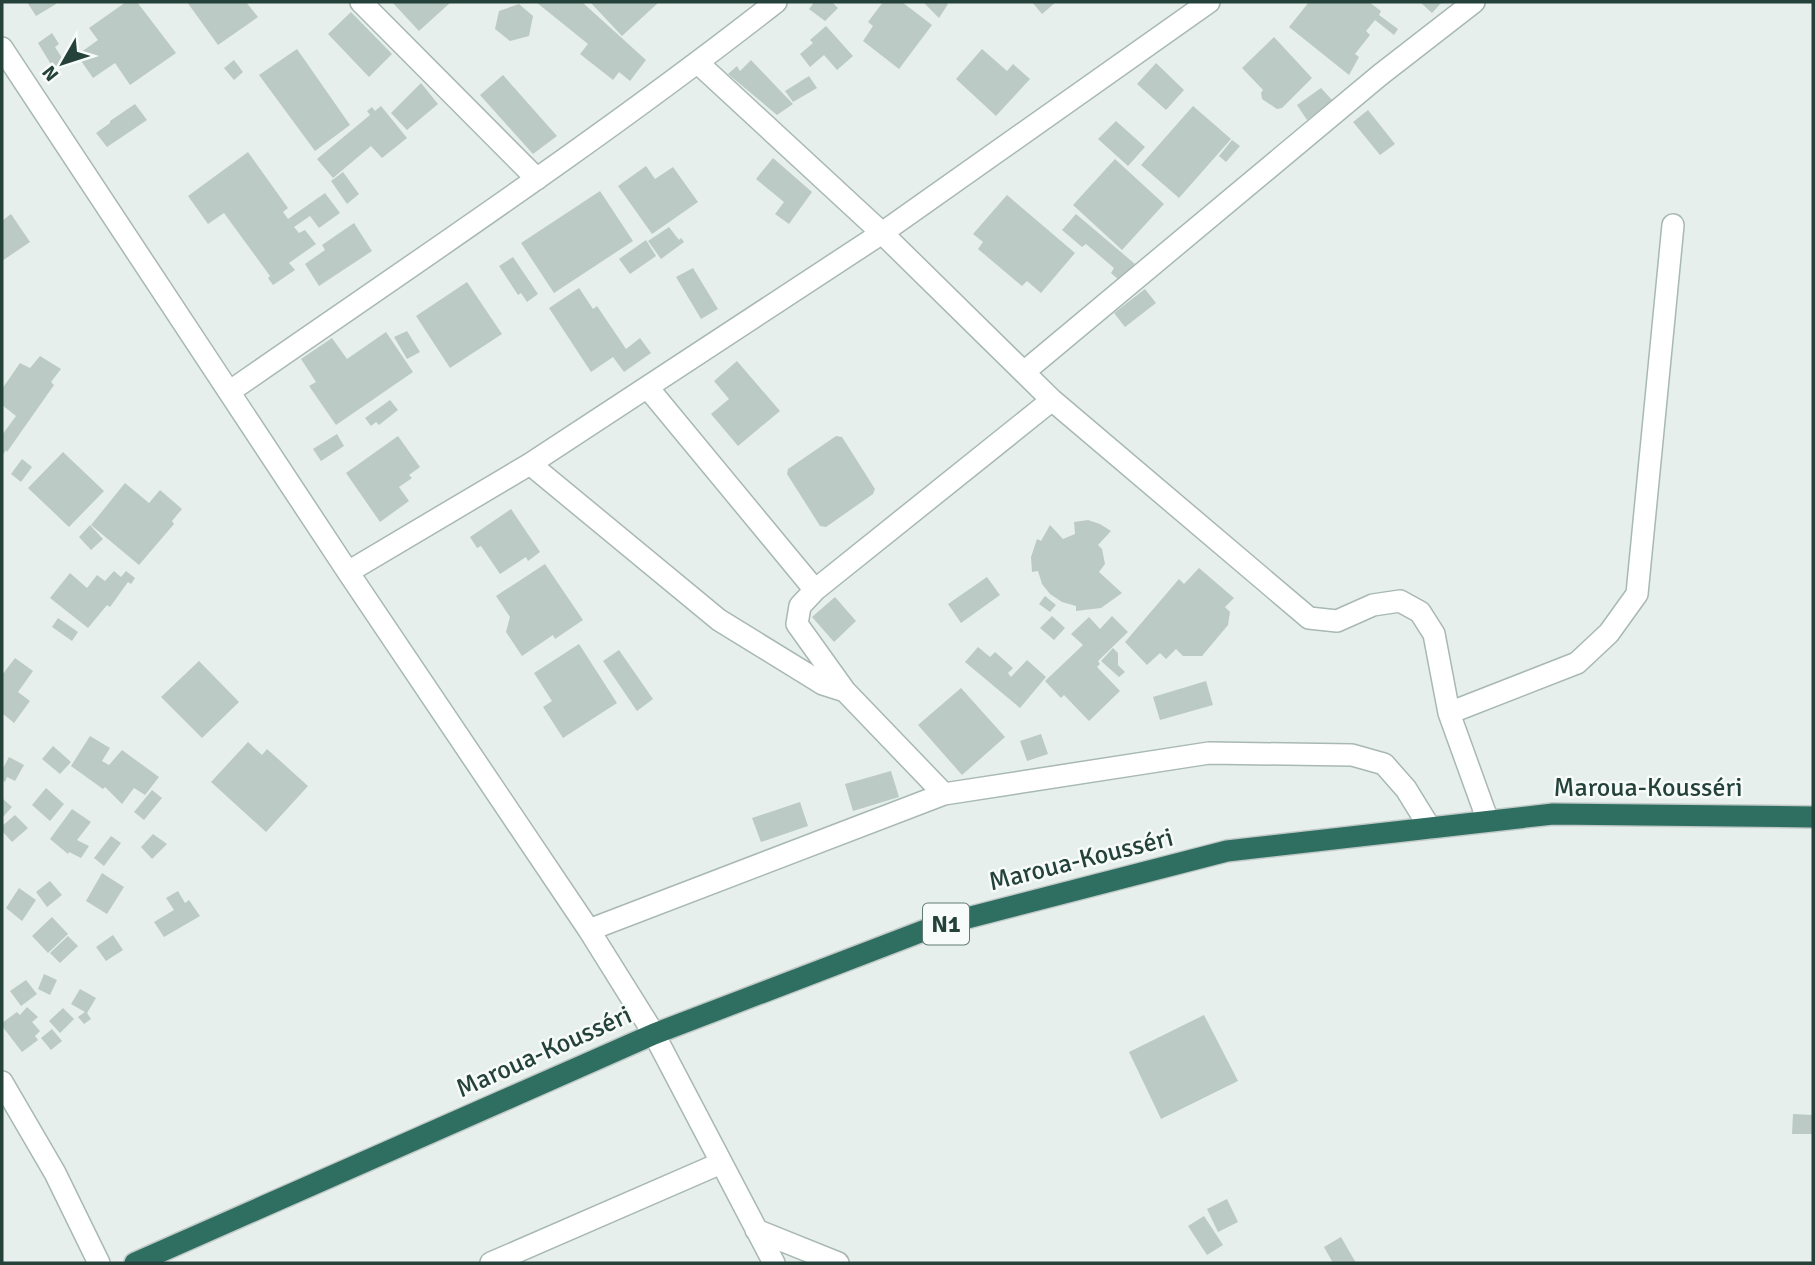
<svg xmlns="http://www.w3.org/2000/svg" width="1815" height="1265" font-family="Signika,sans-serif">
  <rect width="100%" height="100%" fill="#e6efeb"/>
  <path fill="#bbcac4" d="M27,2H55L56,4L36,16Z
    M126,2H137L176,53L130,85L115,63L93,78L77,55L98,40L89,28Z
    M187,2H246L258,17L218,45Z
    M392,2H451L419,31Z
    M536,2H582L646,60L630,81L619,72L613,80L580,54L588,44Z
    M590,2H659L622,36Z
    M812,2H832L838,8L825,21L809,9L813,4Z
    M883,2H902L932,25L899,69L863,41L873,26L868,22Z
    M923,2H946L948,4L939,18Z
    M1032,2H1056L1042,14Z
    M1309,2H1369L1381,11L1379,15L1398,29L1394,35L1375,20L1366,31L1370,35L1355,54L1359,57L1349,75L1289,27Z
    M1420,2H1442L1432,13Z
    M519,4L533,16L529,36L510,41L495,29L499,11Z
    M351,12L392,54L369,77L328,34Z
    M826,26L853,56L837,70L824,55L810,67L800,54L813,43L810,40Z
    M52,33L59,44L55,47L66,64L55,71L38,43Z
    M1274,37L1312,78L1282,108L1277,109L1262,99L1261,93L1263,90L1242,68Z
    M297,49L350,125L315,151L259,75Z
    M982,49L1007,71L1013,64L1030,79L996,116L956,79Z
    M234,60L243,72L234,80L224,68Z
    M751,60L792,103L793,104L777,115L728,74L737,66L740,71Z
    M1156,63L1184,90L1166,110L1137,84Z
    M503,75L557,136L533,154L480,95Z
    M809,76L817,88L793,102L785,91Z
    M421,83L438,104L407,130L391,113Z
    M1321,88L1333,101L1307,120L1297,105Z
    M135,104L147,120L107,147L96,133L110,123V121Z
    M381,106L407,138L382,158L371,146L333,178L317,159L370,115L367,111L372,107L375,111Z
    M1193,106L1231,139L1179,198L1141,165Z
    M1368,110L1395,144L1380,155L1353,122Z
    M1116,121L1145,147L1128,166L1098,139Z
    M1232,140L1240,146L1226,162L1219,156Z
    M248,152L288,208L283,212L288,219L325,193L340,213L319,228L310,216L294,227L299,233L305,230L316,244L289,263L295,270L273,285L268,278L270,276L224,213L208,224L188,196Z
    M773,158L812,192L789,224L775,214L784,202L756,179Z
    M1115,159L1164,204L1122,250L1073,205Z
    M646,166L655,179L673,167L698,202L652,234L618,186Z
    M343,172L359,194L347,204L331,181Z
    M600,191L633,241L554,293L521,243Z
    M1007,195L1075,253L1041,293L1027,281L1022,286L978,249L983,242L973,234Z
    M11,214L30,242L2,261V221Z
    M1076,214L1135,264L1120,281L1111,273L1114,268L1086,244L1082,247L1062,230Z
    M354,223L372,251L319,286L305,264L325,250L322,245Z
    M669,227L679,240L681,238L684,242L661,259L648,241Z
    M646,240L656,256L630,274L619,259Z
    M513,257L538,294L527,302L521,293L518,295L499,266Z
    M693,268L718,309L701,319L676,277Z
    M467,282L502,334L450,368L416,316Z
    M579,288L593,309L597,306L626,349L640,338L651,353L624,372L613,357L591,372L549,308Z
    M1145,289L1156,303L1125,327L1114,313Z
    M407,331L420,352L407,359L394,337Z
    M386,332L413,372L336,425L309,386L316,382L301,359L332,338L347,359Z
    M40,356L61,369L51,382L54,385L7,452L6,450L2,456V435L16,416L2,405V389L20,363L30,368Z
    M737,361L780,411L738,446L711,414L729,399L714,381Z
    M390,400L398,410L379,425L376,422L371,426L365,418Z
    M337,434L344,446L321,461L313,449Z
    M398,436L420,467L409,475L412,478L399,487L409,501L380,522L346,473Z
    M836,436L842,437L875,489L873,494L826,527L820,526L787,474L788,469Z
    M63,452L104,491L69,527L28,488Z
    M22,459L32,467L21,482L11,474Z
    M125,483L149,503L160,490L182,509L172,521L174,524L139,565L91,525Z
    M511,509L540,552L528,561L526,557L500,574L481,546L477,548L470,537Z
    M1088,520L1100,524L1111,531L1098,545L1102,549L1105,564L1099,572L1122,593L1101,608L1076,611V606L1062,602L1050,594L1042,584L1038,571L1032,572L1031,557L1037,539L1041,541L1050,525L1063,539L1075,534L1074,522Z
    M90,525L103,539L91,550L79,537Z
    M545,564L583,620L555,639L553,635L522,656L506,632L510,617L496,596Z
    M1199,568L1234,598L1225,607L1230,612L1228,625L1202,656H1183L1176,649L1166,659L1160,653L1147,665L1125,642L1179,579L1184,584Z
    M114,571L121,577L126,571L135,578L131,584L128,582L110,607L107,605L88,628L50,598L70,573L87,588L97,575L105,581Z
    M987,577L1000,595L961,623L948,604Z
    M1045,596L1056,605L1050,612L1039,604Z
    M835,597L856,621L834,642L812,617Z
    M1052,616L1065,628L1054,640L1040,628Z
    M1112,616L1128,632L1098,661L1100,664L1097,667L1120,691L1089,721L1064,695L1061,698L1045,681L1083,645L1071,634L1089,617L1100,629Z
    M58,618L78,632L72,641L52,627Z
    M579,644L617,703L563,738L543,707L552,701L534,673Z
    M978,647L990,657L995,652L1013,668L1008,673L1011,677L1027,660L1046,677L1020,708L965,662Z
    M1113,648L1118,653V665L1125,672L1119,677L1101,661Z
    M619,650L653,699L637,711L603,661Z
    M15,658L33,671L18,692L30,701L14,723L2,713V675Z
    M199,661L239,702L202,738L161,697Z
    M1206,681L1213,705L1160,720L1153,697Z
    M961,688L1005,737L962,775L918,725Z
    M1041,734L1048,754L1027,761L1020,741Z
    M90,736L110,748L102,761L109,765L122,750L159,777L145,795L134,788L122,804L105,787L103,789L71,766Z
    M248,742L262,755L267,749L308,786L266,832L211,782Z
    M53,746L71,762L60,774L42,759Z
    M9,757L24,765L15,781L7,777L5,782L2,780V770Z
    M891,771L899,797L853,811L845,784Z
    M46,788L64,804L50,821L32,805Z
    M152,790L162,798L144,820L134,812Z
    M2,798L12,807L2,818Z
    M800,802L808,826L761,842L752,818Z
    M72,809L91,822L77,840L89,846L81,858L69,852L68,854L50,839Z
    M15,815L28,828L12,842L2,831V826Z
    M153,834L167,844L152,859L141,847Z
    M111,836L121,843L104,866L94,858Z
    M102,873L124,887L107,914L86,901Z
    M50,881L62,895L47,907L36,892Z
    M19,888L36,900L22,921L6,908Z
    M178,891L185,903L189,900L200,916L164,937L154,922L174,910L166,898Z
    M52,917L68,934L48,953L32,936Z
    M113,935L123,950L106,961L96,947Z
    M68,936L78,946L60,963L50,953Z
    M44,974L57,980L50,995L38,989Z
    M26,980L37,994L21,1006L10,991Z
    M80,989L96,998L87,1013L91,1019L84,1024L78,1017L85,1012L71,1004Z
    M27,1007L38,1017L32,1022L40,1031L35,1036L38,1040L22,1052L2,1026V1023L17,1012L20,1015Z
    M63,1008L74,1019L60,1033L49,1021Z
    M1204,1015L1238,1081L1161,1119L1129,1052Z
    M52,1029L62,1041L51,1050L41,1038Z
    M1793,1114L1813,1115V1134H1792Z
    M1227,1199L1238,1222L1218,1232L1207,1209Z
    M1204,1216L1223,1245L1207,1255L1188,1226Z
    M1341,1237L1356,1263H1333L1324,1247Z"/>
  <g fill="none" stroke-linecap="round" stroke-linejoin="round">
    <g stroke="#a8b8b2" stroke-width="24">
      <path id="street" d="M361,2L537,179
        M2,48L348,572L589,930L654,1034L774,1263
        M698,63L882,233L1052,400L1309,618L1337,621L1373,605L1400,601L1420,612L1434,634L1449,713L1488,821
        M1024,372L1380,75L1474,2
        M648,388L815,590
        M229,392C413,264 600,140 776,2
        M530,464L719,620L823,684L845,691
        M348,572L530,464L882,233L1209,2
        M1449,713L1577,663L1609,633L1637,594L1673,225
        M944,794L845,691L797,624L800,606L815,590L1052,400
        M589,930L944,794L1209,753L1352,755L1384,764L1406,789L1430,828
        M2,1082L55,1173L99,1263
        M756,1230L838,1263
        M491,1263L721,1163"/>
    </g>
    <g stroke="#c2cac8" stroke-width="24">
      <path id="highway" d="M135,1263L654,1034L936,926L1227,851L1553,814L1813,817"/>
    </g>
    <use href="#street" stroke="#fff" stroke-width="21"/>
    <use href="#highway" stroke="#2f6f62" stroke-width="21"/>
  </g>
  <g text-anchor="middle" dominant-baseline="central" stroke-width="5" stroke-linejoin="round" paint-order="stroke">
    <rect fill="#f7fbf9" stroke="#637a73" stroke-width="2" x="923" y="903.5" width="46" height="41" rx="5"/>
    <g font-size="24" font-weight="bold" fill="#24423a">
      <text x="946" y="924">N1</text>
    </g>
    <g font-size="26" fill="#24423a" stroke="#f7fbf9">
      <text x="1648" y="788">Maroua-Kousséri</text>
      <text transform="translate(1081 860) rotate(-14)">Maroua-Kousséri</text>
      <text transform="translate(544 1052) rotate(-24)">Maroua-Kousséri</text>
    </g>
  </g>
  <rect width="1815" height="1265" fill="none" stroke="#24423a" stroke-width="7"/>
  <g transform="translate(63 63) rotate(231)" stroke="#f7fbf9" stroke-width="5" paint-order="stroke">
  <path d="M0-5L12 26L0 18L-12 26Z" fill="#24423a"/>
  <text y="-10" font-size="19" font-weight="bold" text-anchor="middle" fill="#24423a">N</text>
  </g>
</svg>
